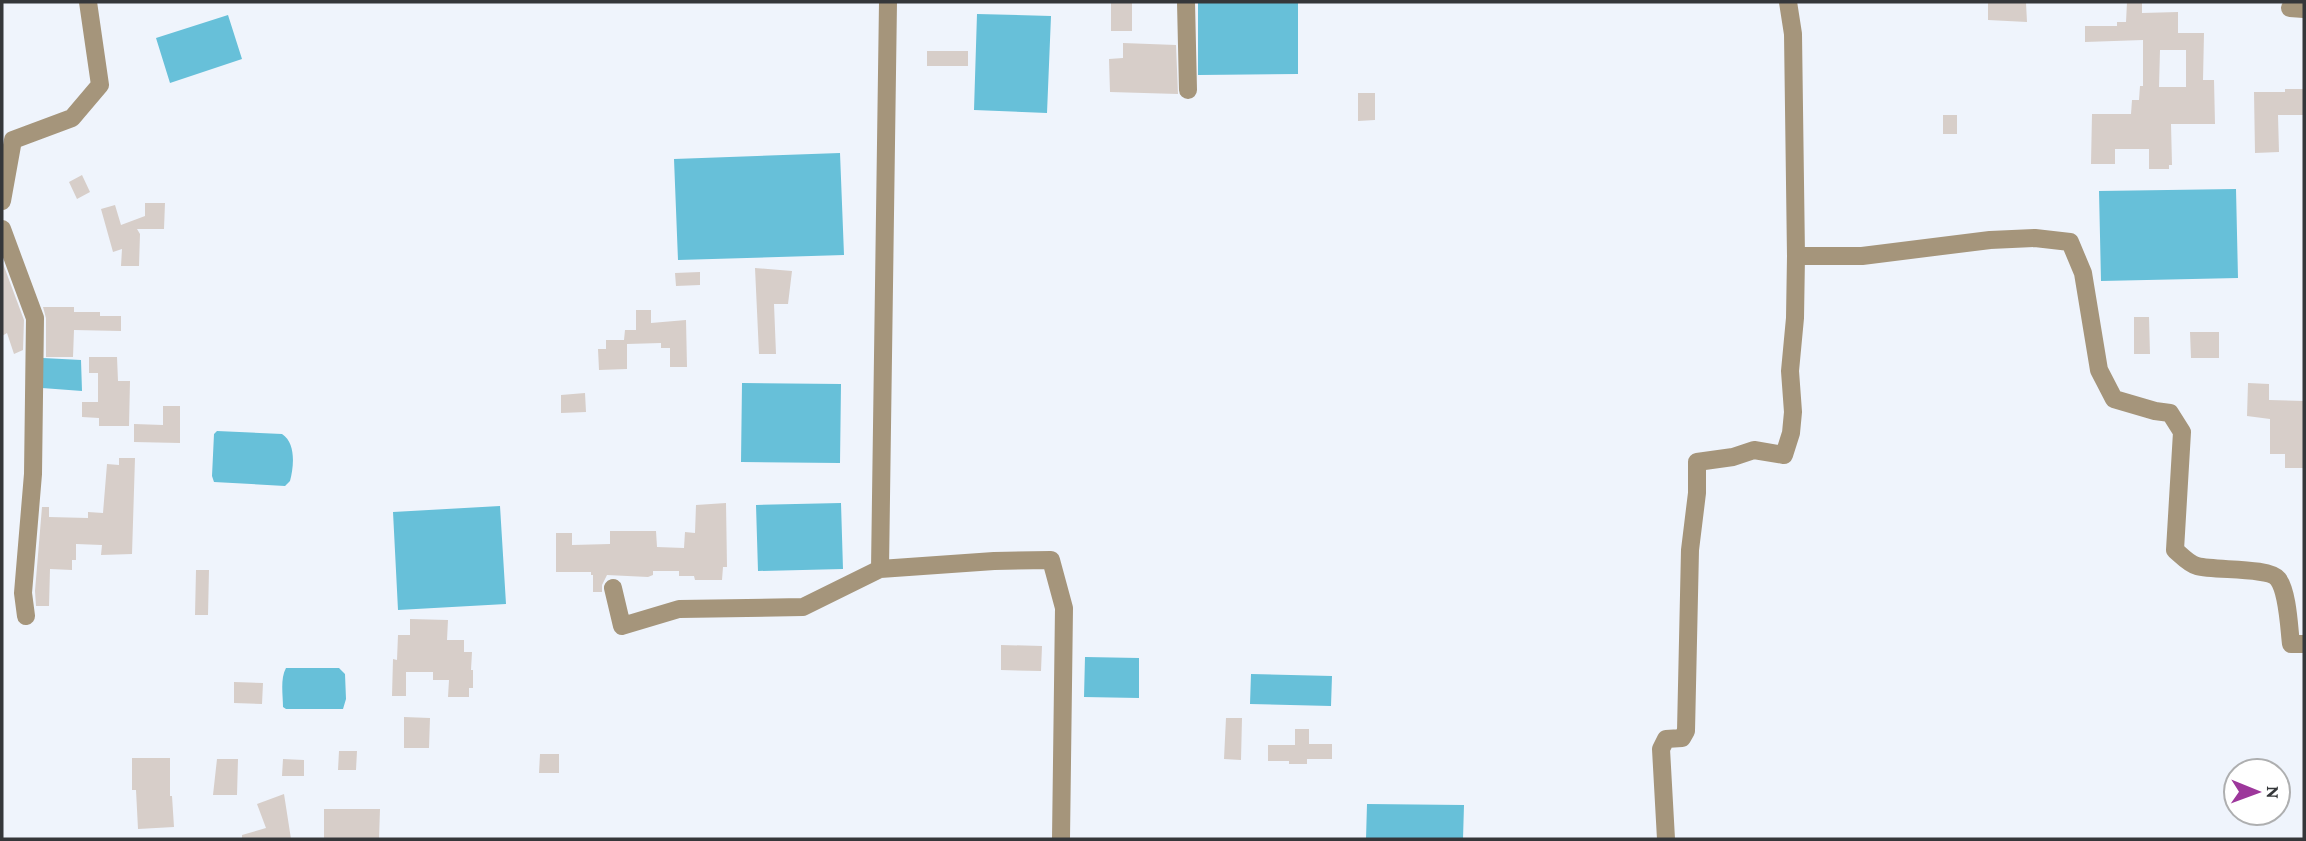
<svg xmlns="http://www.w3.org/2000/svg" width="2306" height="841" font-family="'Crimson Pro',serif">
  <rect width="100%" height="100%" fill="#eff4fc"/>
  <path fill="#67c0d9" d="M1198,2H1298V74L1198,75Z
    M977,14L1051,16L1047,113L974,110Z
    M228,15L242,59L170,83L156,38Z
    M840,153L844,255L678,260L674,159Z
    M2236,189L2238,278L2101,281L2099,191Z
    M43,358L81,360L82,391L42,388Z
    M742,383L841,384L840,463L741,462Z
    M217,431L282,434C296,443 294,466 290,481L285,486L214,482L212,476L214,434Z
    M841,503L843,569L758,571L756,505Z
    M500,506L506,604L398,610L393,512Z
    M1085,657L1139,658V698L1084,697Z
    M286,668H339L345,674L346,699L343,709H286L283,707C283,695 280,679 286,668Z
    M1251,674L1332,676L1331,706L1250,704Z
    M1367,804L1464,805L1463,839H1366Z"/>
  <path fill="#d7cec9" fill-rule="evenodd" d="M1111,2H1132V31H1111Z
    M2127,2H2142V13L2178,12V33H2204L2203,80H2214L2215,124H2171L2172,165H2169V169H2149V149H2115V164H2091L2092,114H2131L2132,100H2139L2140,86H2143V40L2085,42V26H2117V22H2126ZM2160,50H2186V87H2159Z
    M1988,3H2026L2027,22L1988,20Z
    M1123,43L1176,45L1178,94L1110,92L1109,59L1123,58Z
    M927,51H968V66H927Z
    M2285,89H2304V115H2278L2279,152L2255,153L2254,92H2285Z
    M1358,93H1375V120L1358,121Z
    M1943,115H1957V134H1943Z
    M82,175L90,192L77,199L69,182Z
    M145,203H165L164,229H137L140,234L139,266H121L122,249L113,252L101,209L115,205L121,225L145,216Z
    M2,261L24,320L23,350L14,354L7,333L2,336Z
    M755,268L792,271L788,304H774L776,354H759Z
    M700,272V285L676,286L675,273Z
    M43,307H74V312H100V316H121V331L74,330L73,357H46V318Z
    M636,310H651V323L686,320L687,367H670V348H661V343L627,344V369L599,370L598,349H606V340H624L625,330H636Z
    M2134,317H2149L2150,354H2134Z
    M2190,332H2219V358H2191Z
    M89,357H117L118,381H130L129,426H99V418L82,417V402H98V373H89Z
    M2248,383L2269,384V400L2304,401V468H2285V454H2270V419L2247,416Z
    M585,393L586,412L561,413V395Z
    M163,406H180V443L134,442V424L163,425Z
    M119,458H135L132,554L101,555L102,545L76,544V560H72V570L50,569L49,606H36L35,591L42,507H49V517L88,518V512L103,513L107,464L119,465Z
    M726,503L727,567H723L722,580H695L694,576H679V571H653V575L648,577L607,575L602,585V592H593V575H591V572H556V533H572V545L610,544V531H656L657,547L684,548L685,532L695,533L696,505Z
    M196,570H209L208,615H195Z
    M410,619L448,620L447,640H464V652H472L471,670H473V688H469V697H448L449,680H433V672H406V696H392L393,659L397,660L398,635H410Z
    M1001,645L1042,646L1041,671L1001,670Z
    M234,682L263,683L262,704L234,703Z
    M404,717L430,718L429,748H404Z
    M1226,718H1242L1241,760L1224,759Z
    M1295,729H1309V744H1332V759H1307V764H1289V761H1268V745H1295Z
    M339,751H357L356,770H338Z
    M540,754H559V773H539Z
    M132,758H170V796H172L174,827L138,829L136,790H132Z
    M217,759H238L237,795H213Z
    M283,759L304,760V776H282Z
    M284,794L291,839H242V835L266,828L257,804Z
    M324,809H380L379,839H324Z"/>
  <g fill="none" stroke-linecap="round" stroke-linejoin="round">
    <path stroke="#a5957b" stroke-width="18" d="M1186,2L1188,90
      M1788,2L1793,34L1796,256
      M2290,8L2304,9
      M2,201L13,140L72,118L100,85L88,2
      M2,229L35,318L33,474L23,593L26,616
      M880,569L888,2
      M613,588L622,626L679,609L803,607L880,569L994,561L1051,560L1064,608L1061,839
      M1666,839L1661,749L1666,739L1682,738L1686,731L1690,550L1697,493V462L1733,457L1754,450L1784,455L1791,433L1793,412L1790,371L1795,318L1796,256H1862L1990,240L2035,238L2070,242L2083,273L2099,370L2114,399L2155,411L2170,413L2182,432L2175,550C2181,555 2189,564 2197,566C2215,571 2269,567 2278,579C2288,592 2289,628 2291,644H2304"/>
  </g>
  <rect width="2306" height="841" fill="none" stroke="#35373a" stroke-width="7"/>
  <g transform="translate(2257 792) rotate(91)"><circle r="33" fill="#ffffff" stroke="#aeafb0" stroke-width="2"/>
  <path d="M0-5L12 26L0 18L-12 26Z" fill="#9d379b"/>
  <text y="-10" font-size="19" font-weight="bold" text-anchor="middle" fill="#35373a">N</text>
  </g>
</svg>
